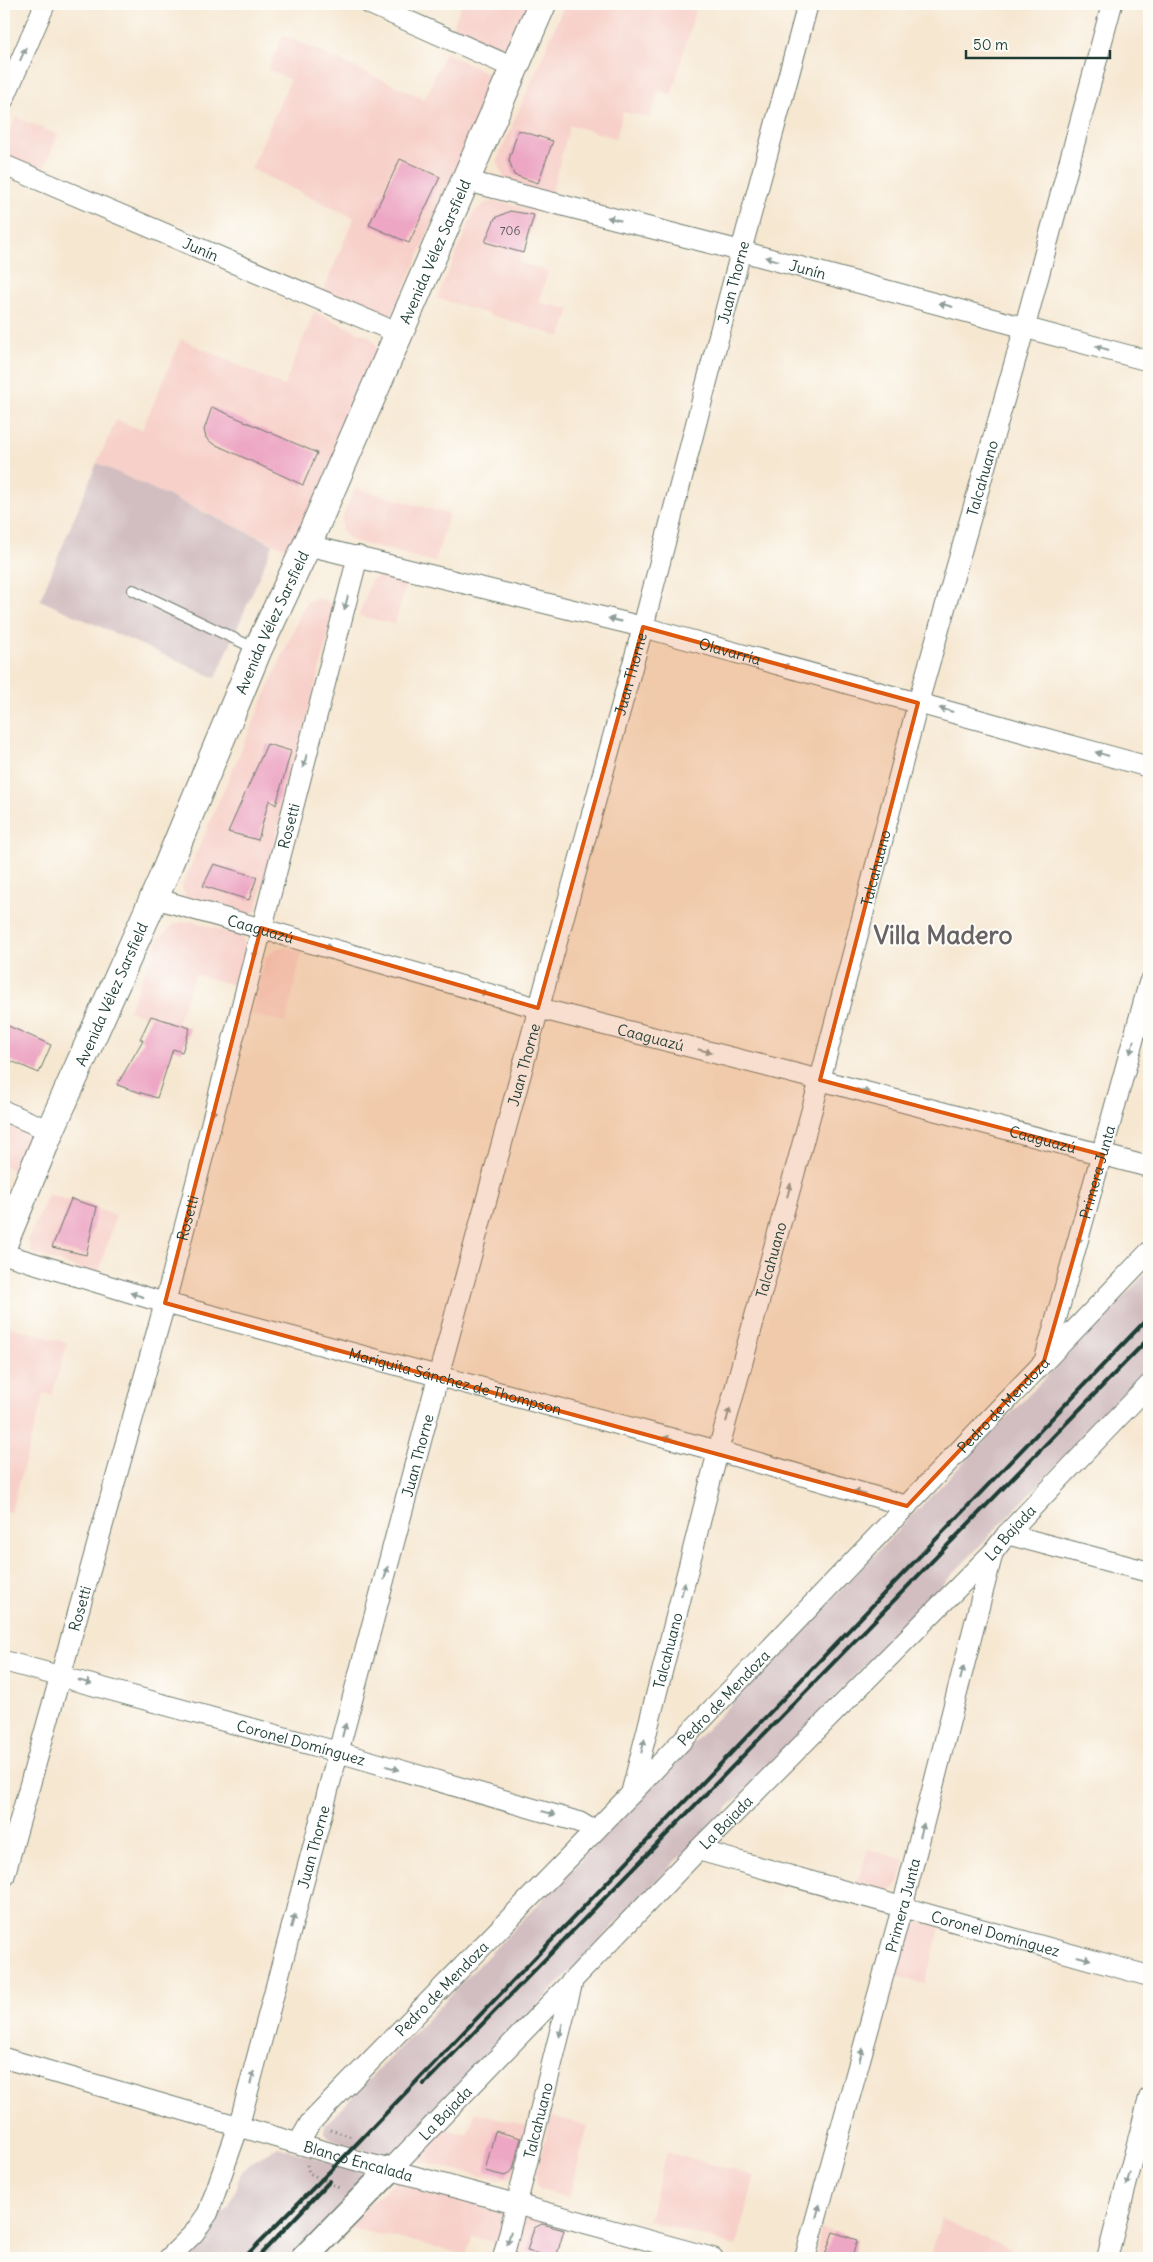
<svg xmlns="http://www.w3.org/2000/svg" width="1153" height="2262" font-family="Delius,sans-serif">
  <rect width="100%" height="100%" fill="#fdfcf7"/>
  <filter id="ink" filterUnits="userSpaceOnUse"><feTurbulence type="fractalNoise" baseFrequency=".02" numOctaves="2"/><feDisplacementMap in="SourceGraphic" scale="10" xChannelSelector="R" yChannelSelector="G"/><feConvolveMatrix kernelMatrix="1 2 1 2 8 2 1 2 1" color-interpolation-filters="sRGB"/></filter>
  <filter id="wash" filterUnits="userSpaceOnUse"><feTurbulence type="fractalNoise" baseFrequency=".0096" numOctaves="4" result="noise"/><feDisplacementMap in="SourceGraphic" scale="20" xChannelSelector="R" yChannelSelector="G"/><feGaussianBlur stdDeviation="1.12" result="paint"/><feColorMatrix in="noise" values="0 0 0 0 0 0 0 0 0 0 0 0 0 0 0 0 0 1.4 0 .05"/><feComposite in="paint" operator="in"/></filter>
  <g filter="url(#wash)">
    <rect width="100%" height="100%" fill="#f6e7d1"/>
    <path fill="#f7d0c9" d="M462,4H530L508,50L502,54L450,33Z
      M565,4H697L672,94L658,91L650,118L623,112L616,138L570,125L551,194L517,186L506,180L499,168L497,160Z
      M283,35L425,99L445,53L484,71L493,79L495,85L393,313L385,319L322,294L354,218L251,169L290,80L268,69Z
      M16,117L58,135L42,173L7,157L5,151L6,140Z
      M494,201L535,209L519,263L548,271L539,302L570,309L561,337L437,298L474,212L486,203Z
      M314,312L370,337L375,343L378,351L295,553L97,463L116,420L142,430L181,339L284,386Z
      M355,488L449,514L435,562L352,541L346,536L342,531L341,521Z
      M383,573L408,577L395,624L359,616L371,580Z
      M318,598L325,600L336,607L256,911L250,914L243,915L185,897L182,886L304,606L308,601Z
      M192,921L242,937L246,948L236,986L195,974L176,1026L128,1011L160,937L174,924Z
      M285,947L302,952L286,1022L251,1015L265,958L277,948Z
      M4,1123L26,1132L31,1139L33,1144L22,1174L4,1166Z
      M48,1194L116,1215L98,1275L32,1253L28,1240Z
      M4,1325L67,1343L52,1395L44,1393L11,1512L4,1510Z
      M868,1849L905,1860L899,1882L893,1889L886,1892L857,1883Z
      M911,1920L940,1927L925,1984L889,1974L906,1923Z
      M475,2112L532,2127L516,2174L510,2178L498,2180L413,2159L439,2127L467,2135Z
      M552,2116L588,2126L569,2198L544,2191L538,2188L536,2182V2172Z
      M667,2152L755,2176L736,2246L648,2221Z
      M398,2179L507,2205L499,2244L472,2237L466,2255L412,2241L343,2227Z
      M526,2214L567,2219L556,2258H511L522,2218Z
      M941,2219L1033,2258H930Z
      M821,2228L857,2240L852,2258H815Z"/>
    <path fill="#d2bec1" d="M97,463L273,544L216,678L40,600Z
      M1149,1270V1370L393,2155L387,2157L378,2155L330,2138L324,2134L325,2125Z
      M278,2147L362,2172L364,2183L290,2258H179L229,2206L241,2173L250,2163Z"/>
    <g id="blocks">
      <path fill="#eda7c4" d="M518,130L553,141L538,183L514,175L509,160Z
        M400,159L440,177L409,243L369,225Z
        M510,211L534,215L523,253L485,242L495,218Z
        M212,407L317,453L303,485L212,443L206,438L204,430Z
        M267,744L291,751L276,805L269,800L258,840L228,832Z
        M214,864L257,877L249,900L203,886Z
        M151,1016L190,1028L182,1052L173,1049L157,1098L117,1085L143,1040L140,1039Z
        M4,1024L51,1045L39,1073L4,1058Z
        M71,1199L97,1207L86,1255L52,1247Z
        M495,2131L521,2138L513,2169L505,2176L485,2171Z
        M542,2224L564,2230L556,2258L527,2251L534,2228Z
        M833,2232L857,2240L852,2258H824Z"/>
    </g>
  </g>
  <g filter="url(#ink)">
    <use href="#blocks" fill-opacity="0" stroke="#6a786b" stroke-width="1"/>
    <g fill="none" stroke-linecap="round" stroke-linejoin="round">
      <g stroke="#6a786b" stroke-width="12">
        <path id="service" d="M133,590L256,649"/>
      </g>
      <g stroke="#6a786b" stroke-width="22">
        <g id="minor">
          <path d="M370,4L514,68"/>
          <path d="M4,99L45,4"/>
          <path id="s1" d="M4,165L398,333"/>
          <path id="s2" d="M467,181L741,251L1149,361"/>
          <path id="s3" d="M307,545L643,627L1149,767"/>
          <path id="s4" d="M154,898L538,1008L820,1080L1149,1167"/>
          <path d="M4,1111L50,1131"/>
          <path id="s5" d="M4,1254L165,1303L718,1451L907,1506"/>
          <path id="s6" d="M1045,1359L1149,983"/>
          <path d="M1007,1534L1149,1572"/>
          <path id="s7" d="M4,1661L338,1752L579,1822L594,1831"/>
          <path id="s8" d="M631,1794L718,1451L820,1080L918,703L1025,326L1112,4"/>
          <path id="s9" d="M698,1850L1149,1976"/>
          <path id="s10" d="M4,1877L165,1303L358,556"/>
          <path id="s11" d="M4,2058L351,2159L713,2258"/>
          <path id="s12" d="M299,2142L310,2123L631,1794L1149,1252"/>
          <path id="s13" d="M391,2169L698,1850L994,1551L1007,1534L1149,1385"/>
          <path id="s14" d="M169,2258L194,2233L208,2213L239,2125L438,1377L643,627L741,251L808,4"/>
          <path id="s15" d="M503,2258L572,1984"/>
          <path id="s16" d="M805,2258L902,1908L993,1552"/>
          <path d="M1107,2258L1149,2098"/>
        </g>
      </g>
      <g stroke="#6a786b" stroke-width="28">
        <path id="tertiary" d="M304,2258L391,2169"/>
      </g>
      <g stroke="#6a786b" stroke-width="30">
        <g id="secondary">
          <path id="s17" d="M4,1242L50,1131L162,880L258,649L307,545L542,4"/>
        </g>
      </g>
      <path stroke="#6a786b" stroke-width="3" stroke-dasharray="1 4" stroke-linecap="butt" d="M330,2130L352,2137
        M307,2165L309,2173L341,2189"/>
      <use href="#service" stroke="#fff" stroke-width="10"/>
      <use href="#minor" stroke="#fff" stroke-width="20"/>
      <use href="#tertiary" stroke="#fff" stroke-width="25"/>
      <use href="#secondary" stroke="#fff" stroke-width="28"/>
      <path stroke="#1f3d34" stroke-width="4" d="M424,2084L1149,1338
        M244,2258L344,2157L1149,1317
        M257,2258L330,2181"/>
    </g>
    <defs><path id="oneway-solid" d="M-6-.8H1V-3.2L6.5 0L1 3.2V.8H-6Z" transform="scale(1.25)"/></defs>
    <g fill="#8f9e9a">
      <use href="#oneway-solid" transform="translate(23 54) rotate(-66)"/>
      <use href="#oneway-solid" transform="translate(614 219) rotate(-166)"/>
      <use href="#oneway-solid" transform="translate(772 259) rotate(-165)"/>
      <use href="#oneway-solid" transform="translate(946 305) rotate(-165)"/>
      <use href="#oneway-solid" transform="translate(1102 348) rotate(-164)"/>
      <use href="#oneway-solid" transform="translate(346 603) rotate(105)"/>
      <use href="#oneway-solid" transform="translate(615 620) rotate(-166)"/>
      <use href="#oneway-solid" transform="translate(789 667) rotate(-165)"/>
      <use href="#oneway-solid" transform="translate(946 710) rotate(-164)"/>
      <use href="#oneway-solid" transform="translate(1102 754) rotate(-164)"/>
      <use href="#oneway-solid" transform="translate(305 761) rotate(105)"/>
      <use href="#oneway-solid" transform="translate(325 946) rotate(16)"/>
      <use href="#oneway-solid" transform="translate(255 952) rotate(104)"/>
      <use href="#oneway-solid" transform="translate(481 992) rotate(16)"/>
      <use href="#oneway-solid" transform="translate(1132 1047) rotate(105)"/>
      <use href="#oneway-solid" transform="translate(705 1051) rotate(14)"/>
      <use href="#oneway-solid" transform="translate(863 1091) rotate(15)"/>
      <use href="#oneway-solid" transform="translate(214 1109) rotate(104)"/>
      <use href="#oneway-solid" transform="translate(789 1190) rotate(-75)"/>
      <use href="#oneway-solid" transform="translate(1080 1237) rotate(106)"/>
      <use href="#oneway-solid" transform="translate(137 1295) rotate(-163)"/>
      <use href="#oneway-solid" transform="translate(327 1347) rotate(-165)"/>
      <use href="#oneway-solid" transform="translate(728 1415) rotate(-75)"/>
      <use href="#oneway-solid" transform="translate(670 1439) rotate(-165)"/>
      <use href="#oneway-solid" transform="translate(860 1493) rotate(-164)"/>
      <use href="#oneway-solid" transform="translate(386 1573) rotate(-75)"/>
      <use href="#oneway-solid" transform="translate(683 1589) rotate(-76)"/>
      <use href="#oneway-solid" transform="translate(962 1673) rotate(-76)"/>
      <use href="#oneway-solid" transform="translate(85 1682) rotate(16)"/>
      <use href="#oneway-solid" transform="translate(344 1730) rotate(-75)"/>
      <use href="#oneway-solid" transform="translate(643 1746) rotate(-76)"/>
      <use href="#oneway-solid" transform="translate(393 1768) rotate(16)"/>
      <use href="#oneway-solid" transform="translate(549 1813) rotate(16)"/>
      <use href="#oneway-solid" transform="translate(922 1830) rotate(-76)"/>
      <use href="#oneway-solid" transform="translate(293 1921) rotate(-75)"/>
      <use href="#oneway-solid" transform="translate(1084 1958) rotate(15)"/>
      <use href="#oneway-solid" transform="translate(561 2030) rotate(104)"/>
      <use href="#oneway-solid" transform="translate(861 2055) rotate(-75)"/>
      <use href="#oneway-solid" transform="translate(252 2078) rotate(-75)"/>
      <use href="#oneway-solid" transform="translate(1128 2179) rotate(105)"/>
      <use href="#oneway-solid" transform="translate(818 2211) rotate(-75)"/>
      <use href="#oneway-solid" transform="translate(509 2238) rotate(105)"/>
    </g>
  </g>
  <path fill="#de580e" fill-opacity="0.2" stroke="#de580e" stroke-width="4" stroke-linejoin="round" d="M643,627L918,703L820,1080L1103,1155L1044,1361L907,1506L165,1303L261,928L538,1008Z"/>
  <g text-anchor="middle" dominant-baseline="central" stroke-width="4" stroke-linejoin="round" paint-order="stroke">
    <g font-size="12" fill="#525858">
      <text x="510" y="230">706</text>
    </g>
    <g font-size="15" fill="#1f3d34" stroke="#fdfcf7">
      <text stroke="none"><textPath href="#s1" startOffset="214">Junín</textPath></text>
      <text stroke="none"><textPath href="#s17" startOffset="1080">Avenida Vélez Sarsfield</textPath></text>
      <text stroke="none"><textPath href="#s2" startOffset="352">Junín</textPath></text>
      <text stroke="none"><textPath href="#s14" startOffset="2061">Juan Thorne</textPath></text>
      <text stroke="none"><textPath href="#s8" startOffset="1362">Talcahuano</textPath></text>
      <text stroke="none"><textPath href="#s17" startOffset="675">Avenida Vélez Sarsfield</textPath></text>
      <text stroke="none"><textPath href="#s3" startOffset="436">Olavarría</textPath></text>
      <text stroke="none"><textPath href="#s14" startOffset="1656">Juan Thorne</textPath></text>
      <text stroke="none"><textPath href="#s10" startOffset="1089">Rosetti</textPath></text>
      <text stroke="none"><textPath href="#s8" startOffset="958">Talcahuano</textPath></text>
      <text stroke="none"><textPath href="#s4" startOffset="111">Caaguazú</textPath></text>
      <text stroke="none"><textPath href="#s17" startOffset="270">Avenida Vélez Sarsfield</textPath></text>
      <text stroke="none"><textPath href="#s4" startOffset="516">Caaguazú</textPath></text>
      <text stroke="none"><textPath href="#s14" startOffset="1251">Juan Thorne</textPath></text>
      <text stroke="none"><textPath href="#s4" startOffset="921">Caaguazú</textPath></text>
      <text stroke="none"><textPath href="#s6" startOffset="194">Primera Junta</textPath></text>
      <text stroke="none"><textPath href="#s10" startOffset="684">Rosetti</textPath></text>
      <text stroke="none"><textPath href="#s8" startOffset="552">Talcahuano</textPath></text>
      <text stroke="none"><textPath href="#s5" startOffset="469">Mariquita Sánchez de Thompson</textPath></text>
      <text stroke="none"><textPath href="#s12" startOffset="1020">Pedro de Mendoza</textPath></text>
      <text stroke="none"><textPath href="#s14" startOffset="846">Juan Thorne</textPath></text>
      <text stroke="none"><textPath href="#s13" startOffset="888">La Bajada</textPath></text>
      <text stroke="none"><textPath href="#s10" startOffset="279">Rosetti</textPath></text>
      <text stroke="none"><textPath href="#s8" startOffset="148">Talcahuano</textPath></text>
      <text stroke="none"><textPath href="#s12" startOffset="615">Pedro de Mendoza</textPath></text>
      <text stroke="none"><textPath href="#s7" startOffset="308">Coronel Domínguez</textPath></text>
      <text stroke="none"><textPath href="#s13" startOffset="482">La Bajada</textPath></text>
      <text stroke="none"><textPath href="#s14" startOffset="441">Juan Thorne</textPath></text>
      <text stroke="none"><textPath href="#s16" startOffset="366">Primera Junta</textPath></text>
      <text stroke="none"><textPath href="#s9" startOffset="309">Coronel Domínguez</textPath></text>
      <text stroke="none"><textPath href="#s12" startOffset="210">Pedro de Mendoza</textPath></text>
      <text stroke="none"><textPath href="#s13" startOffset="78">La Bajada</textPath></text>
      <text stroke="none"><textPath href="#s15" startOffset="142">Talcahuano</textPath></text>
      <text stroke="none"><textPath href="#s11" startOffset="369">Blanco Encalada</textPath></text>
    </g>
    <g font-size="25" font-weight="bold" fill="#676266" stroke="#fdfcf7">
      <text x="943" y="935">Villa Madero</text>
    </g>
  </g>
  <rect width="1153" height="2262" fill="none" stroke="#fdfcf7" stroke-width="20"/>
  <path d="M966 50v8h144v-8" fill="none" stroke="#1f3d34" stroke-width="2.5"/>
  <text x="973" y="50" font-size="15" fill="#1f3d34" stroke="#fdfcf7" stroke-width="4" paint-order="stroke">50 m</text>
</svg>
